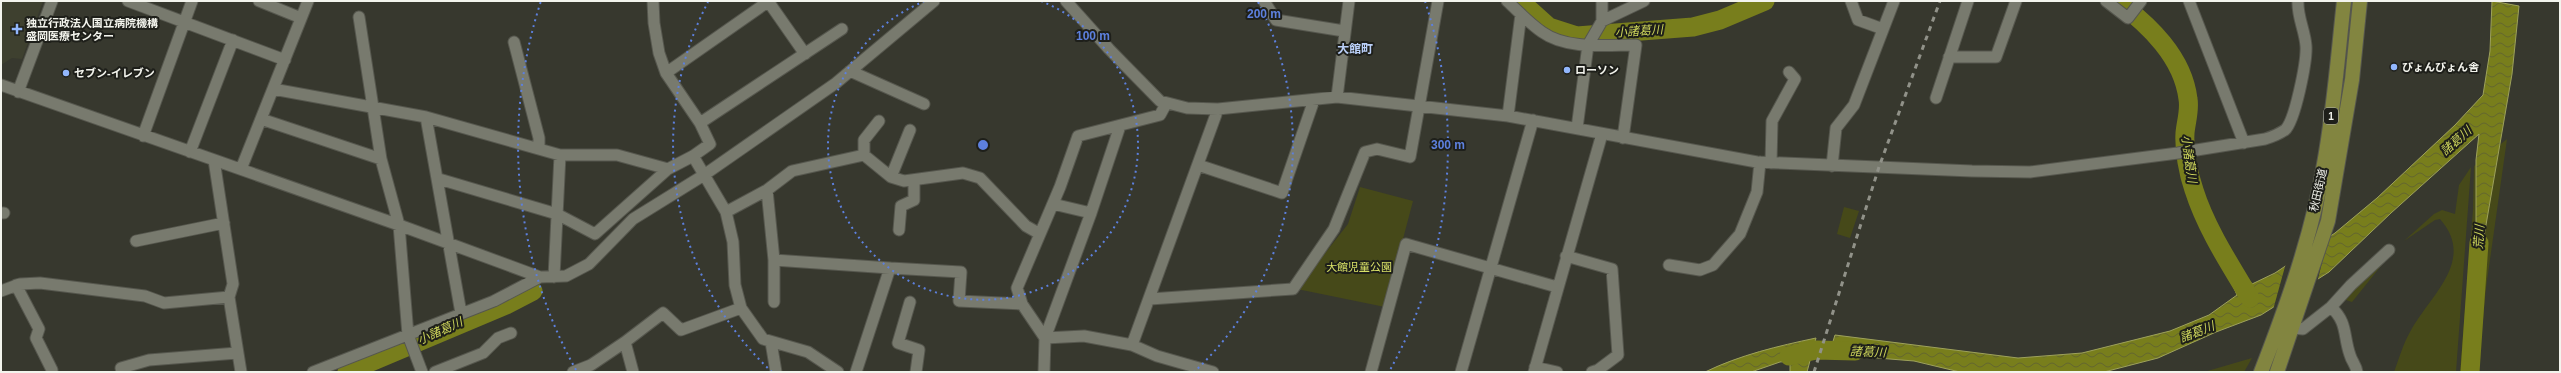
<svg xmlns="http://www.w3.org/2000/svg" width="2561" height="373" font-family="Helvetica,'Noto Sans JP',sans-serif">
  <defs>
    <pattern id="water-waves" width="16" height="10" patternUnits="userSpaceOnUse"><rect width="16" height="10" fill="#787e1c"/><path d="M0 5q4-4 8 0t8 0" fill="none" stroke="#63662f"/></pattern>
  </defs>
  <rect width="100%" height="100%" fill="#37382e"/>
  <path fill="#3e402f" d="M1,1H43L22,59L12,58L1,65Z"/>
  <path fill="#464919" d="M2507,139L2486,288L2478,372H2460L2473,210L2474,166Z
    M2471,167L2456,372H2394C2399,359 2403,344 2410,332C2429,296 2477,261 2440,219L2435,220L2404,241L2434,214L2442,210L2455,214L2459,185Z
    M1360,187L1413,201L1385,307L1297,289L1348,224Z
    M1844,207L1859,211L1850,238L1837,234Z
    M2389,256L2352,302L2343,299Z
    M2252,358L2244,372H2204Z"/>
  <path fill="url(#water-waves)" stroke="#9da15b" d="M2492,1L2519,6L2512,74L2476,283V160L2479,134L2391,213L2329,272L2261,315L2216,332L2158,358L2104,372H1960L1914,361L1829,354L1835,335L2018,358L2082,353L2170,331L2209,315L2237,295L2230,279L2242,271L2252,284L2275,273L2335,233L2377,198L2455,125L2483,95L2490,51Z
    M1816,338L1807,372H1790V361L1780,362L1751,372H1705C1740,355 1778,346 1816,338Z"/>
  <path fill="#37382e" d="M2329,234L2317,283L2273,310L2286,263Z"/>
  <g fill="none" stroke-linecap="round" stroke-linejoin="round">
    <path stroke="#787e1c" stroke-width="19" d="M1520,1L1549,27L1577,36L1693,27L1720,20L1765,1
      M2117,1C2149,25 2183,57 2188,99C2190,110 2186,122 2185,133C2184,150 2188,173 2194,190C2206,228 2229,263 2250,298
      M1789,356L1816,350L1855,351
      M347,372L506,305L533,291
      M2470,372L2479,243"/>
    <g stroke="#56574e" stroke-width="13">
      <path id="minor" d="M128,1L285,60
        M259,1L301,18
        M768,1L805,54
        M1066,1L1109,49L1160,101L1187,108L1218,109L1337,97L1508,116L1757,162L1972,171L2030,172L2178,153L2265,139C2272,137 2279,134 2285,130C2295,121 2307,61 2306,46C2305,31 2297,16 2298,1
        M1264,1L1276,20L1344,31
        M1507,1C1518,11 1529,23 1542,32C1567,50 1607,45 1636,45L1623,138
        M1851,1L1858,20L1883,29
        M2106,1L2128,18L2141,1
        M2189,1L2244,143
        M359,17L381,159L399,225L408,335L422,372
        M1602,21V1
        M514,42L539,138V148
        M1949,57H1996L2016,1
        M850,71L924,104
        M666,73L769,1
        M1,85L399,225L540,277L566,276L589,264L633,219L704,175L836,83L934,1
        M273,89L426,117L560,155H617L668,169L693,156L710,144L700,123L666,73L659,53L654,23L653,1
        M18,92L52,1
        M1337,97L1349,1
        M1936,98L1968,1
        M1508,116L1521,14
        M426,117L461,313
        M261,119L381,159
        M700,123L842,29
        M1577,128L1588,45L1602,21L1644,1
        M143,136L192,1
        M190,152L233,40
        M864,155L891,177L904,181L963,173L980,178L1026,226L1040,234
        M693,156L726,212L733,242L735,285L741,308L763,339L808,352L838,372
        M214,160L233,284L229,297L241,372
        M1771,163L1772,121L1795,79L1789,72
        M1198,165L1282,193L1314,100
        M1832,166L1836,128L1854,105L1894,1
        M241,169L308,1
        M891,177L910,130
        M439,179L557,214L595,234L668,169
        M1053,204L1091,213
        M726,212L767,190
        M1,213H4
        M899,230L901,206L914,200V180
        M136,241L224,223
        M1566,256L1612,269L1618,355L1598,370L1592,372
        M1669,265L1700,270L1713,265L1740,234L1757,192L1760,162
        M890,268L961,272L959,301L1022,304L1045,338
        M554,277L560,155
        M16,285L39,329L36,338L52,370
        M1,291L20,284L40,283L145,296L164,303L229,297
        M1150,299L1293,289L1334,229L1365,152L1377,149L1410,157L1438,1
        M774,302V260
        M910,302L898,343L919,350L916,372
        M1022,304L1017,288L1060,187L1078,136L1160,115L1166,104
        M2331,307L2351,285L2389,250
        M2293,328L2303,329L2331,307C2348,323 2343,335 2350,355C2352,362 2356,365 2357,372
        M1045,338L1091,213L1120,126
        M771,342L776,372
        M1132,345L1218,109
        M1535,367L1557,372
        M122,372L121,368L149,360L237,353
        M313,372L494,301L540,277
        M435,372L483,353L498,338L511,333
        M573,372L591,365L625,342
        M633,372L625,342L663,313L681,330L741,308
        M856,372L890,268L774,260L767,190L792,171L864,155V140L879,121
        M1044,372L1045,338L1084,336L1132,345L1157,356L1213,372
        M1371,372L1406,244L1557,287
        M1461,372L1533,120
        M1534,372L1602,134"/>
    </g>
    <g stroke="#56574e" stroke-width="16">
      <path id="major" d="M2261,372C2287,305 2312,235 2324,164C2334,110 2338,55 2344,1
        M2277,372L2328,221L2352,80L2360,1"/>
    </g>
    <use href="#minor" stroke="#787a6e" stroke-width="11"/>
    <use href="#major" stroke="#828540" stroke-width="14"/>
    <path stroke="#919289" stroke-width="3" stroke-dasharray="5 5" stroke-linecap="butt" d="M1814,372L1879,167L1940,1"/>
  </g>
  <g fill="none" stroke="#5d80de" stroke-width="2" stroke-dasharray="2 4">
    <path d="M1041 1A155 155 0 1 1 925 1"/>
    <path d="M772 372A310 310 0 0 1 708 2M1258 2A310 310 0 0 1 1194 372"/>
    <path d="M576 370A465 465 0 0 1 541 1M1425 1A465 465 0 0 1 1390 370"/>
  </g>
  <g fill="#92b7fd" stroke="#1e1f1a" stroke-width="1.5">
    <path d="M15 23h4v4h4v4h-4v4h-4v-4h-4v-4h4z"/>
    <circle cx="2394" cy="67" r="4"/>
    <circle cx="1567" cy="70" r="4"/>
    <circle cx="66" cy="73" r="4"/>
  </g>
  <g text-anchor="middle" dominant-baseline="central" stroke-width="4" stroke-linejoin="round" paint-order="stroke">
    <rect fill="#1e1f1a" stroke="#b3b4ae" stroke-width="1" x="2324" y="108" width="14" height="16" rx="3"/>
    <g font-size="10" font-weight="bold" fill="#f3f4ed">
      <text x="2331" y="116">1</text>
    </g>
    <g font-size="11" font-weight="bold" fill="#f3f4ed" stroke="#1e1f1a" text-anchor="start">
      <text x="26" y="23">独立行政法人国立病院機構<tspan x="26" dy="13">盛岡医療センター</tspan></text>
      <text x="2402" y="67">ぴょんぴょん舎</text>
      <text x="1575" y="70">ローソン</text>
      <text x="74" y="73">セブン-イレブン</text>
    </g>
    <g font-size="11" fill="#f3f4ed" stroke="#1e1f1a">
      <text transform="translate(2318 190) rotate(-77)">秋田街道</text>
    </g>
    <g font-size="11" fill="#d9e167" stroke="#1e1f1a">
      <text x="1359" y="267">大館児童公園</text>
    </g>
    <g font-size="12" font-style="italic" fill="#cdd55b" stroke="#1e1f1a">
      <text transform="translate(1639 31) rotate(-4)">小諸葛川</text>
      <text transform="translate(2456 141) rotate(-42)">諸葛川</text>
      <text transform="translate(2189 159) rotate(82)">小諸葛川</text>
      <text transform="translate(2479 237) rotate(-86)">荒川</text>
      <text transform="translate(440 331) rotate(-24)">小諸葛川</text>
      <text transform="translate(2197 332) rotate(-21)">諸葛川</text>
      <text transform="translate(1868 352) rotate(2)">諸葛川</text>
    </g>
    <g font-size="12" font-weight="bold" fill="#b9cef6" stroke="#1e1f1a">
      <text x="1355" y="49">大館町</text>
    </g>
  </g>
  <circle cx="983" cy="145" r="6" fill="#5d80de" stroke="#1e1f1a" stroke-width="2"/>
  <g font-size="12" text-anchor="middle" font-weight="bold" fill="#5d80de" stroke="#1e1f1a" stroke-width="4" stroke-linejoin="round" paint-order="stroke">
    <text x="1264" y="18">200 m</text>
    <text x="1093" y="40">100 m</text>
    <text x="1448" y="149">300 m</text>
  </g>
  <rect width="2561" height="373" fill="none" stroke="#f3f4ed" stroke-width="4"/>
</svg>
